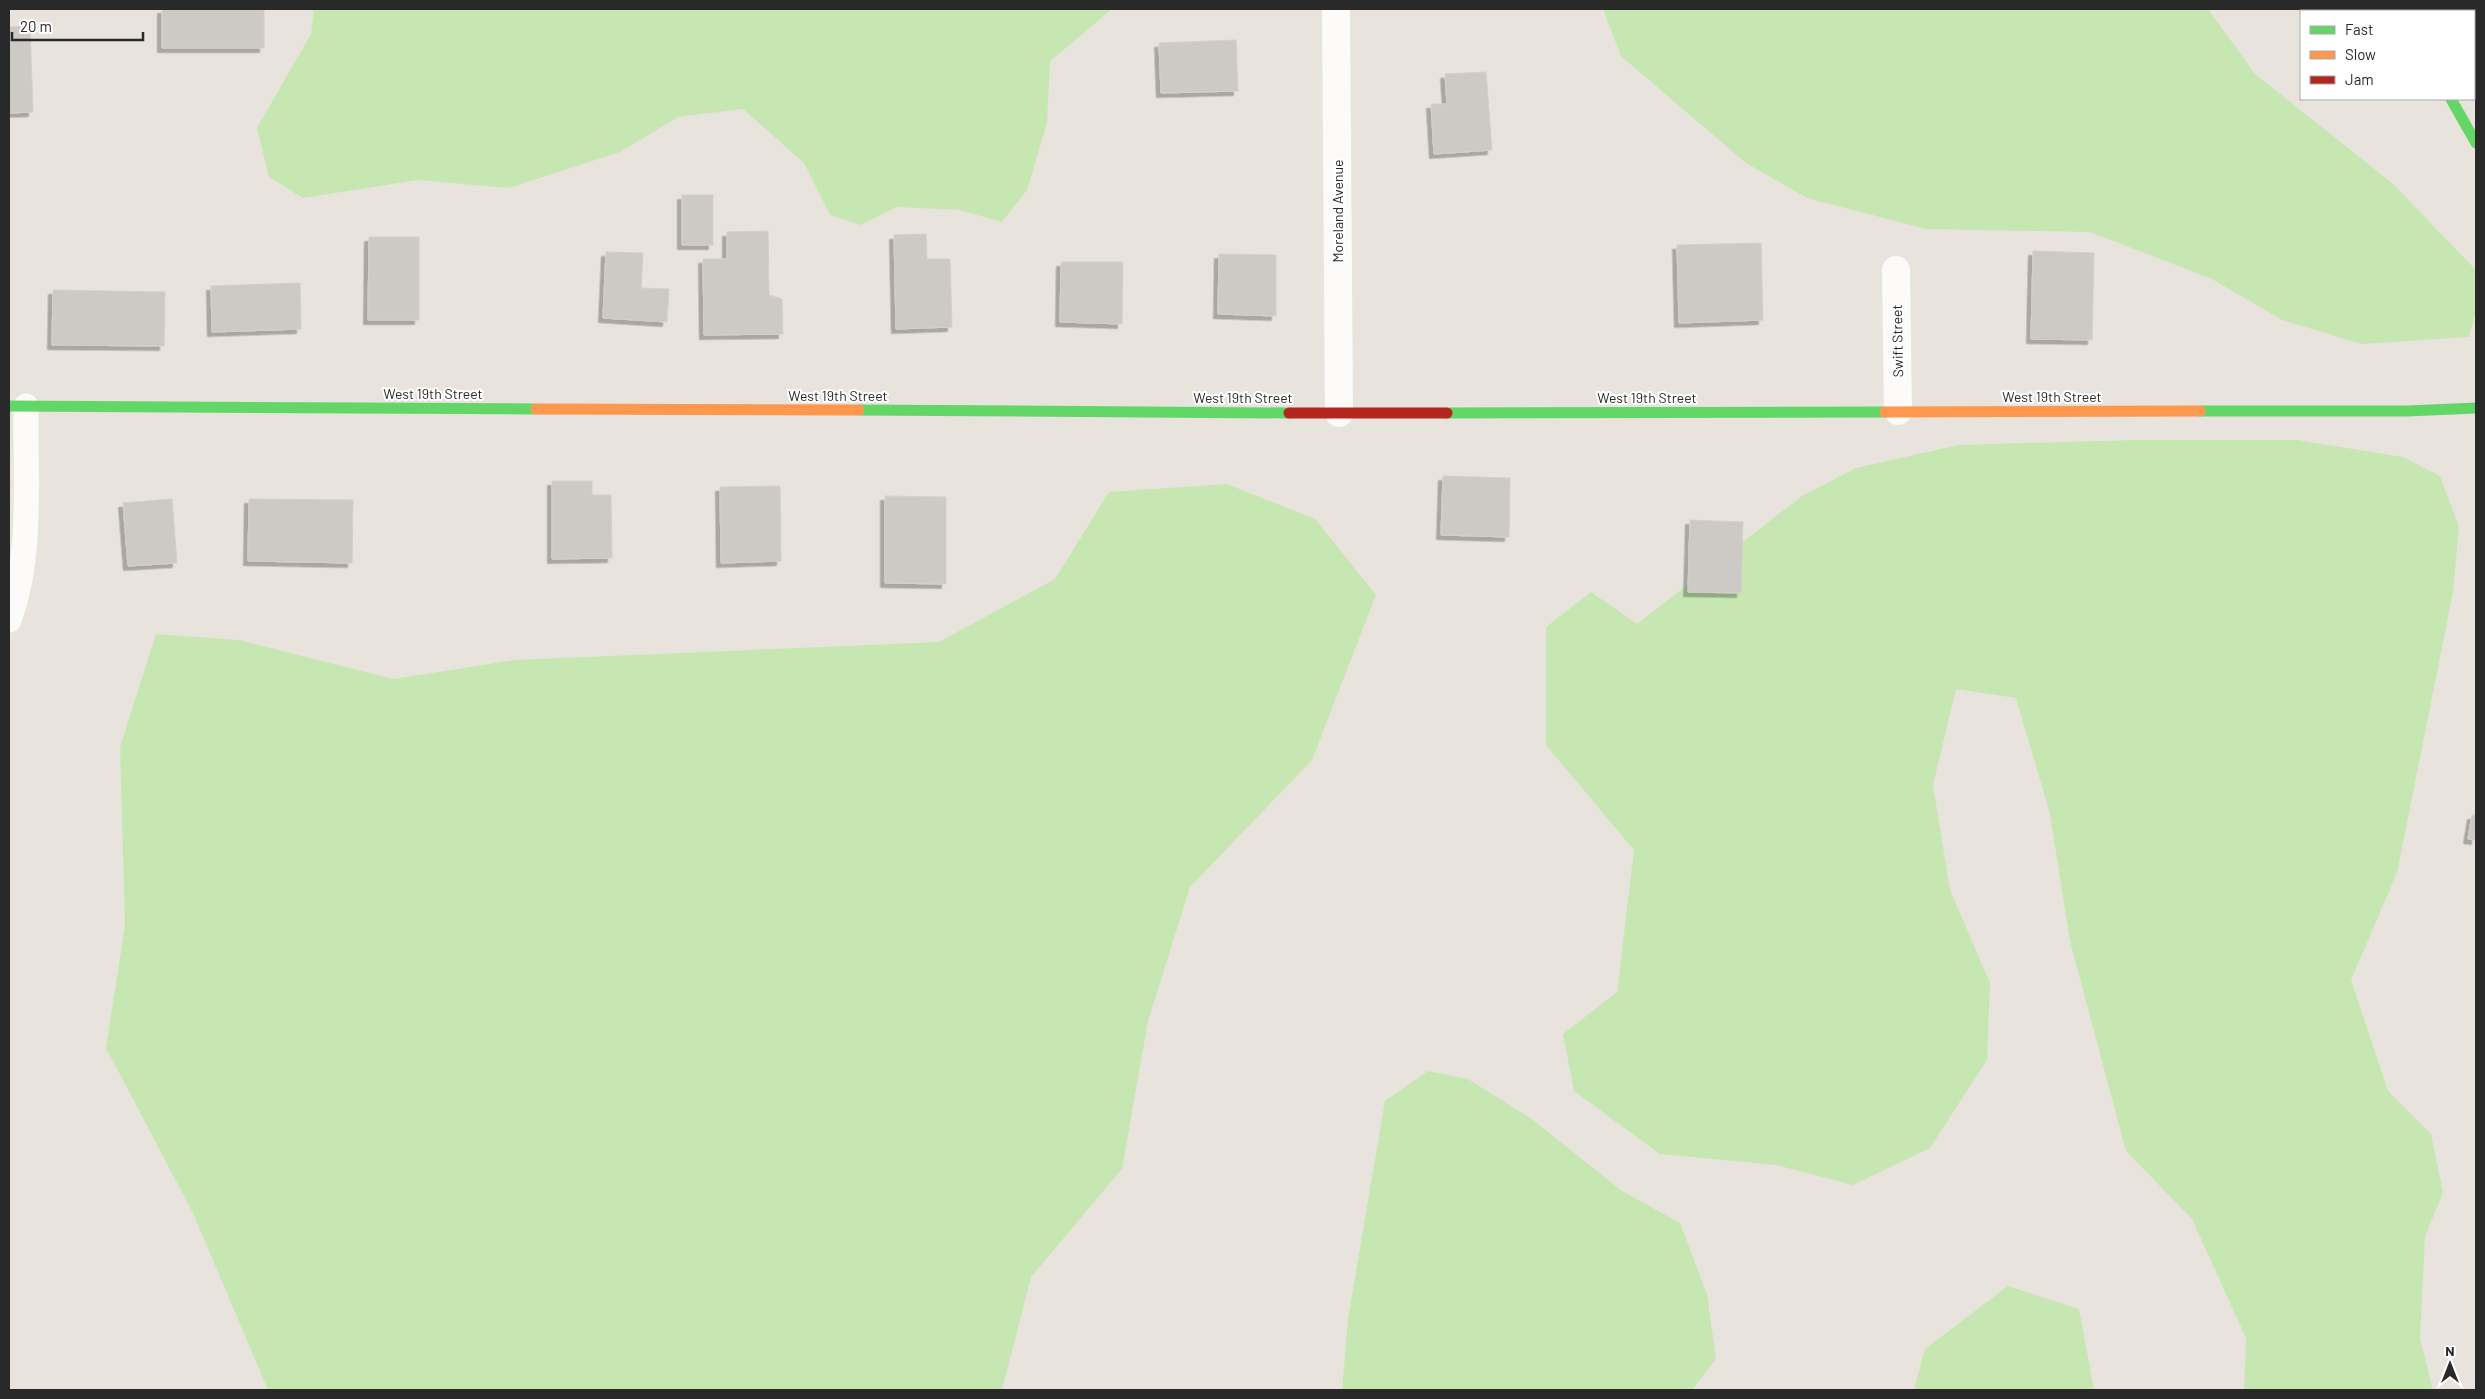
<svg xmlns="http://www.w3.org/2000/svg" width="2485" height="1399" font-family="Barlow,sans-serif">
  <defs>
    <filter id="shadow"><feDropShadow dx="-4.5" dy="4.5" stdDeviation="0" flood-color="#0004"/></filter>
  </defs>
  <rect width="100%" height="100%" fill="#e8e3dd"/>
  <path fill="#c7e7b2" d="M314,9H1112L1050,61L1047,123L1027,190L1002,222L959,210L897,207L860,225L830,215L804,163L743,109L678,117L620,152L509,188L418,180L303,198L269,177L257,128L311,34Z
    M1603,9H2208L2255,74L2392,183L2476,270V310L2469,337L2362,344L2282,320L2212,279L2090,232L1926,229L1807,198L1746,163L1621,56Z
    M2135,440H2297L2403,457L2440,476L2459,527L2453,592L2397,873L2351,980L2388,1091L2431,1134L2443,1193L2425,1236L2420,1338L2433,1390H2244L2246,1338L2192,1219L2126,1151L2070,941L2050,814L2016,698L1956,689L1933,785L1950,890L1990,983L1987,1060L1930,1148L1853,1185L1776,1165L1660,1154L1574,1091L1563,1034L1617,992L1634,850L1546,745V627L1591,592L1637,624L1802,496L1856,468L1959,445Z
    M1227,484L1315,519L1376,595L1312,760L1190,887L1148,1021L1122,1169L1031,1277L1002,1390H268L193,1213L106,1048L125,926L120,747L156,634L239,640L394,679L514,660L939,642L1055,579L1109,492Z
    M1428,1071L1468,1079L1533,1120L1622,1191L1680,1223L1707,1294L1716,1359L1692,1390H1342L1348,1319L1385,1101Z
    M2008,1286L2079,1309L2094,1390H1914L1925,1349Z"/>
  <path fill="#cdc9c5" stroke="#d3cfc9" filter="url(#shadow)" d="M162,9H264V48H162Z
    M30,26L33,112L9,113V27Z
    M1236,40L1238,91L1161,93L1159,43Z
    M1486,72L1492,150L1434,154L1431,104H1447L1445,74Z
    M682,195H713V245H682Z
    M768,231L769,295L782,299L783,334L704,335L703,259H727V232Z
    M926,234L927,259H950L952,327L896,329L894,235Z
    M369,237H419V320H368Z
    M1761,243L1763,320L1679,323L1677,245Z
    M2033,251L2094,253L2092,340L2031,339Z
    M606,252L643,253L641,288L669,289L667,322L603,318Z
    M1219,254L1276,255V316L1218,314Z
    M1061,262H1123L1122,324L1060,322Z
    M300,283L301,329L212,332L211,286Z
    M53,290L165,292L164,346L52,345Z
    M1443,476L1510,478L1509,537L1441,535Z
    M552,481H592V495H611L612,558L552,559Z
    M780,486L781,561L721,563L720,487Z
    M885,496L946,497V584L885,583Z
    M172,499L177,563L128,566L123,503Z
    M249,499L353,500L352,563L248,561Z
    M1690,520L1743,522L1741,593L1688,592Z
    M2472,815H2476V840L2468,839Z"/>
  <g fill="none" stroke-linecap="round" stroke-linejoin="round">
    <path stroke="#fcfbfa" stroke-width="25" d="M9,620C33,556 25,475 26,406"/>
    <path stroke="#fcfbfa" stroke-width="28" d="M1336,9L1339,413
      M2399,9L2400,11
      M1896,270L1898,411"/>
    <path stroke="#63d668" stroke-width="11" d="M2451,99L2476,143
      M9,406L536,409
      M859,410L1289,413
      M2200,411H2407L2476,408
      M1447,413L1885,412"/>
    <path stroke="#ff974d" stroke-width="11" d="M536,409L859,410
      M1885,412L2200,411"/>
    <path stroke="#b3261e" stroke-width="11" d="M1289,413H1447"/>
  </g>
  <g text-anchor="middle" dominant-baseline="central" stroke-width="4" stroke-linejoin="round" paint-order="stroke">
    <g font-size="14" fill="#292929" stroke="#fff">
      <text transform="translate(1337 211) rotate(-90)">Moreland Avenue</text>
      <text transform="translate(1897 341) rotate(-91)">Swift Street</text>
      <text x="433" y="393">West 19th Street</text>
      <text x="838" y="395">West 19th Street</text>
      <text x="2052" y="396">West 19th Street</text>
      <text x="1243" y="397">West 19th Street</text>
      <text x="1647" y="397">West 19th Street</text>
    </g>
  </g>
  <rect width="2485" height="1399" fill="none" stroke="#292929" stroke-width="20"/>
  <rect x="2300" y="10" width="175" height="90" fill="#ffffff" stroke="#a9a9a9"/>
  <rect x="2310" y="26" width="25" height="8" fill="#63d668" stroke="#a9a9a9"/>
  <text x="2345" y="35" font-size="15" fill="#292929">Fast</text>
  <rect x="2310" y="51" width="25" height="8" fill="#ff974d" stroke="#a9a9a9"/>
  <text x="2345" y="60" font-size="15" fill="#292929">Slow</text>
  <rect x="2310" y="76" width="25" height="8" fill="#b3261e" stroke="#a9a9a9"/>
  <text x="2345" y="85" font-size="15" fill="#292929">Jam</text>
  <g transform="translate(2450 1364)" stroke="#ffffff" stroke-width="4" paint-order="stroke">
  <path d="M0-4L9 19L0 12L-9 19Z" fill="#292929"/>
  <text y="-8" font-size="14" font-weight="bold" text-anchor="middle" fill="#292929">N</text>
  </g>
  <path d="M12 32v8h131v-8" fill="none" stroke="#292929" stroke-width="2.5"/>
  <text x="20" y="32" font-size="15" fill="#292929" stroke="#ffffff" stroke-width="4" paint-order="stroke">20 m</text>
</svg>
